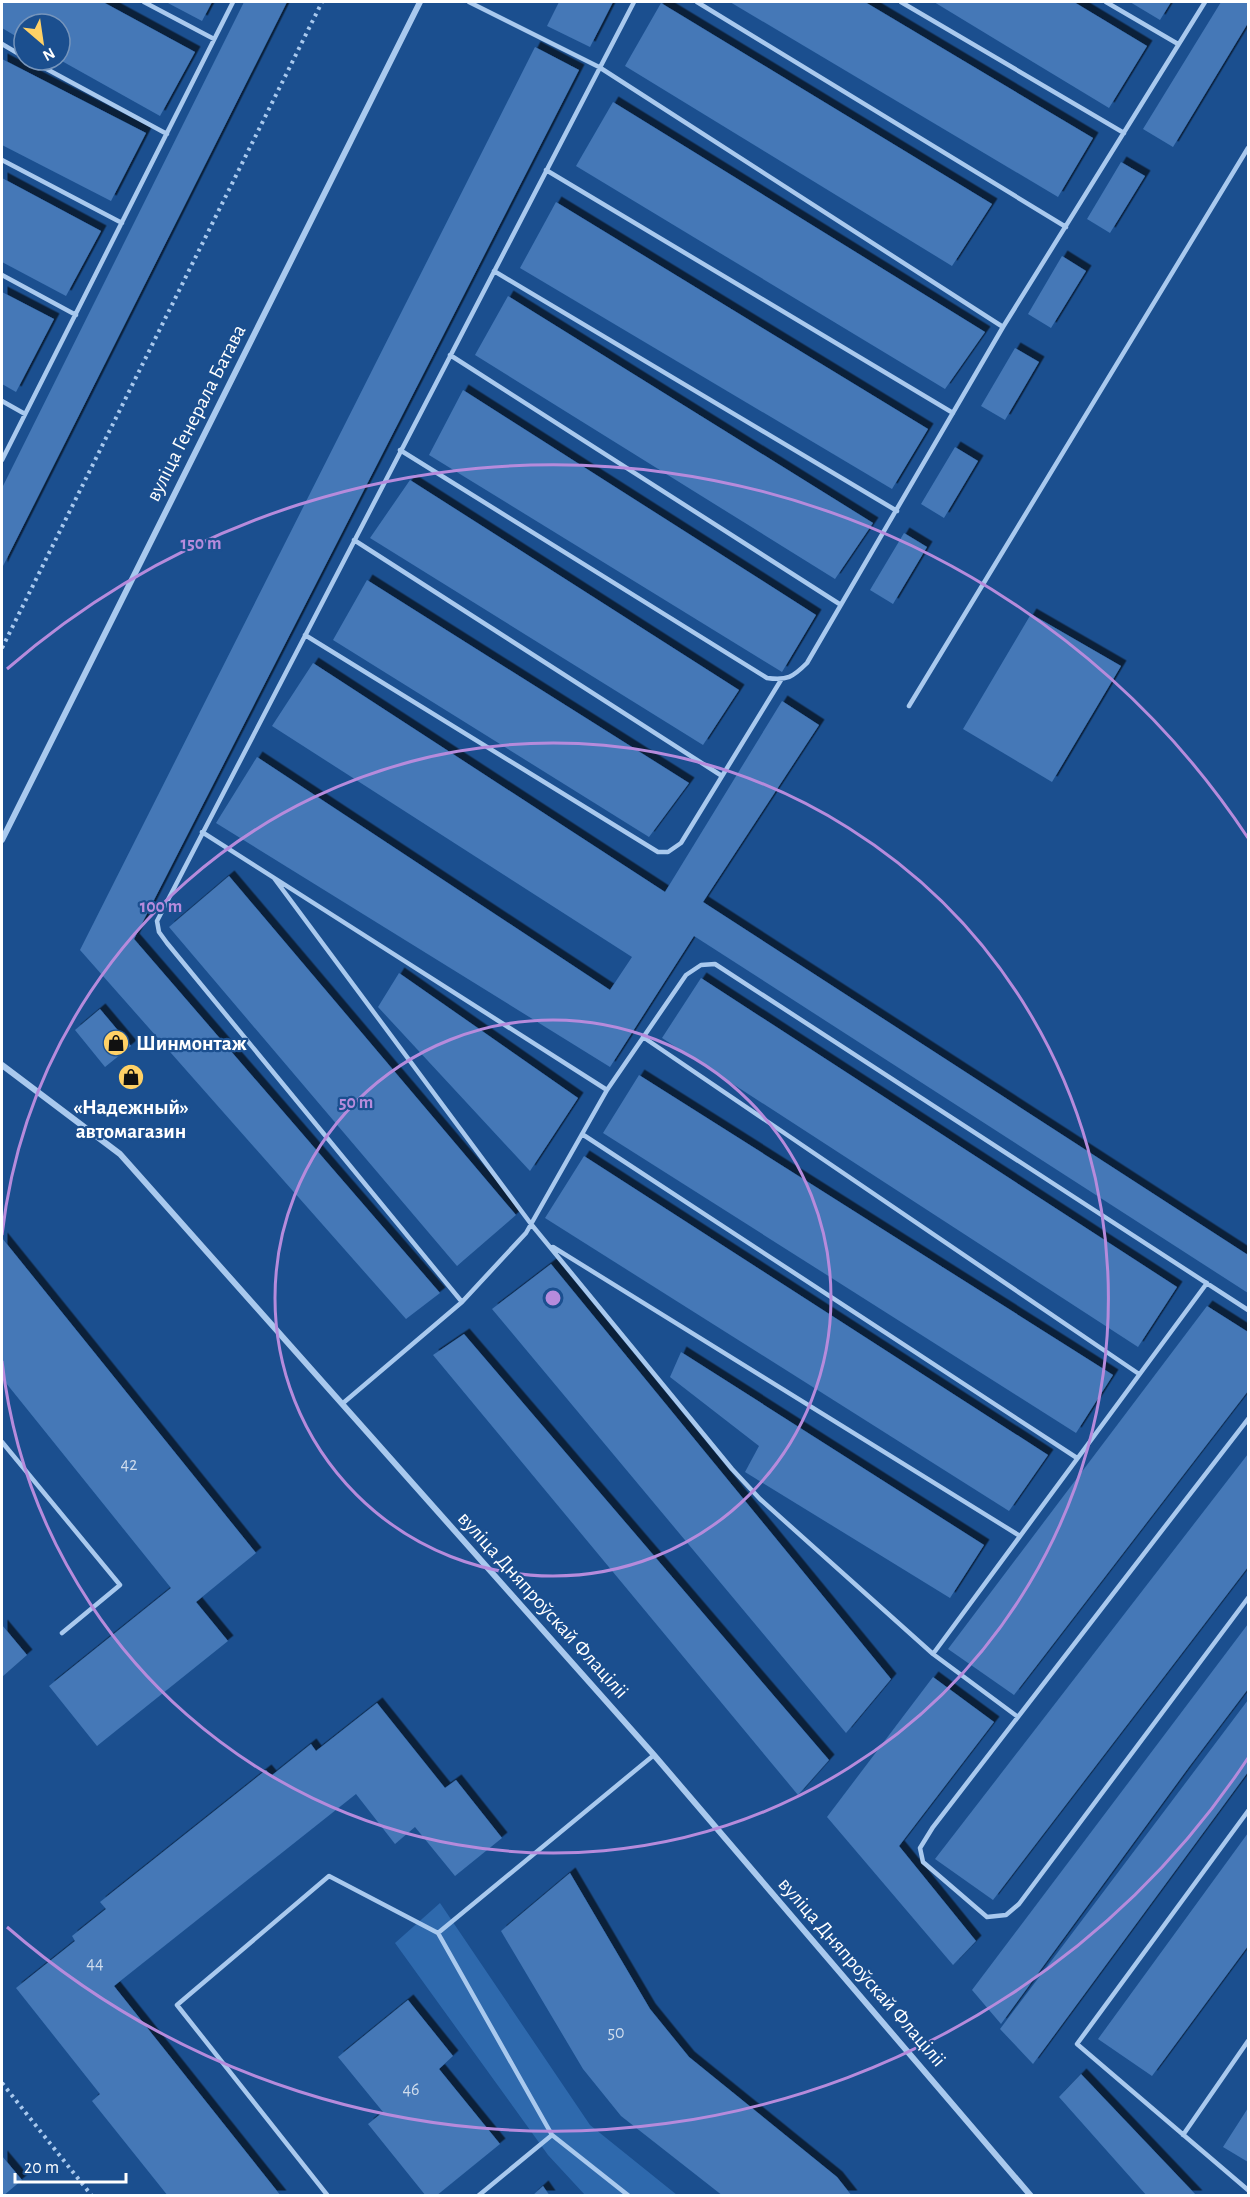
<svg xmlns="http://www.w3.org/2000/svg" width="1250" height="2197" font-family="'Alegreya Sans',sans-serif">
  <defs>
    <filter id="shadow"><feDropShadow dx="5.5" dy="-5.5" stdDeviation="0" flood-color="#0009"/></filter>
  </defs>
  <rect width="100%" height="100%" fill="#1b4f8f"/>
  <path fill="#2e69ad" d="M440,1903L590,2125L677,2195H585L548,2155L395,1943Z"/>
  <path fill="#4478b7" filter="url(#shadow)" d="M2,2H103L195,52L160,116L60,60V24H24V41L2,28Z
    M166,2H212L202,21Z
    M244,2H287L2,568V488Z
    M559,2H613L590,47L547,26Z
    M730,2H865L1093,138L1058,197Z
    M934,2H1074L1147,46L1109,108Z
    M1130,2H1171L1160,20Z
    M1221,2H1248V23L1173,147L1143,129Z
    M661,3L992,204L952,266L625,66Z
    M535,47L579,70L134,939L440,1293L406,1319L80,950Z
    M2,59L146,133L111,201L2,145Z
    M613,102L985,332L945,389L576,166Z
    M1121,162L1145,176L1110,233L1087,219Z
    M2,178L101,231L66,296L2,262Z
    M556,202L928,429L892,489L520,268Z
    M1062,256L1086,271L1051,328L1028,314Z
    M2,292L54,319L16,392L2,384Z
    M508,296L873,523L835,579L475,355Z
    M1015,348L1039,362L1005,420L981,406Z
    M463,390L816,615L782,672L429,455Z
    M955,447L978,461L944,518L921,504Z
    M410,480L739,690L703,745L370,538Z
    M904,533L927,547L893,604L870,590Z
    M367,580L689,783L649,837L333,640Z
    M1031,614L1121,666L1052,782L963,729Z
    M313,663L665,892L782,701L819,725L703,902L1248,1255V1293L694,936L610,1067L216,823L257,757L610,990L632,957L272,726Z
    M229,876L516,1215L457,1266L169,927Z
    M399,973L578,1098L530,1171L378,1007Z
    M701,978L1177,1287L1138,1347L662,1038Z
    M100,1009L131,1046L105,1067L75,1030Z
    M639,1075L1113,1375L1076,1433L603,1133Z
    M584,1156L1048,1455L1009,1511L545,1218Z
    M2,1238L256,1553L196,1602L228,1641L97,1746L49,1686L171,1588L2,1378Z
    M551,1264L891,1679L846,1733L492,1309Z
    M1207,1306L1248,1332V1391L1014,1695L948,1649Z
    M464,1334L829,1760L798,1795L433,1355Z
    M681,1352L984,1545L950,1598L745,1472L759,1446L670,1377Z
    M1248,1454V1567L993,1900L935,1859Z
    M1248,1624V1689L1189,1767L1001,2024L972,1990Z
    M2,1625L27,1655L2,1677Z
    M933,1677L994,1722L899,1846L976,1941L953,1965L827,1817Z
    M1248,1700V1772L1033,2064L1000,2029Z
    M377,1703L445,1788L456,1780L502,1838L455,1876L415,1827L395,1844L356,1794L114,1986L281,2196H168L92,2101L100,2094L16,1988L75,1941L72,1936L106,1909L100,1902L266,1770L271,1776L311,1744L316,1751Z
    M1248,1833V1946L1152,2076L1098,2039Z
    M570,1873L650,2009L689,2057L837,2177L852,2196H723L621,2116L583,2069L501,1931Z
    M408,2000L453,2056L439,2069L500,2144L436,2196H426L368,2124L383,2112L338,2057Z
    M1081,2074L1197,2196H1147L1059,2097Z
    M1248,2108V2162L1223,2147Z
    M2,2156L22,2180L3,2196H2Z
    M543,2186L550,2196H532Z"/>
  <g fill="none" stroke-linecap="round" stroke-linejoin="round">
    <path stroke="#a9c9ee" stroke-width="4" stroke-dasharray="3 4.5" stroke-linecap="butt" d="M2,648L322,2
      M2,2083L92,2196"/>
    <path stroke="#a9c9ee" stroke-width="4.5" d="M144,2L214,39
      M469,2L599,67L1003,327
      M697,2L1066,227
      M901,2L1124,133
      M1106,2L1178,44
      M2,44L24,57
      M30,60L167,134
      M2,160L122,223
      M546,170L953,413
      M494,271L897,511
      M2,275L76,315
      M450,355L841,605
      M2,401L25,414
      M400,450L767,678C787,681 793,677 807,663L1003,327L1205,2
      M2,460L233,2
      M354,540L722,776
      M305,635L658,852H668L681,843L781,680
      M909,706L1248,148
      M202,832L607,1090
      M274,878L531,1224L732,1469L760,1499L933,1654L1018,1717
      M643,1037L1139,1374
      M582,1134L1077,1458
      M553,1247L1020,1536
      M462,1302L167,943L159,932L157,921L634,2
      M342,1404L462,1302L526,1233L607,1090L686,975L701,965L715,964L1248,1310
      M1248,1419L933,1827L920,1848L923,1862L987,1917L1006,1915L1019,1904L1248,1598
      M2,1442L120,1585L62,1633
      M933,1654L1207,1283
      M1248,1811L1077,2044L1248,2190
      M1183,2135L1248,2041
      M328,2196L177,2005L329,1876L438,1933
      M478,2196L552,2135
      M629,2196L552,2135L438,1933L654,1755"/>
    <path stroke="#a9c9ee" stroke-width="6" d="M2,840L420,2
      M2,1065L120,1154L654,1755L1031,2196"/>
  </g>
  <g fill="none" stroke="#b68bdc" stroke-width="3">
    <circle cx="553" cy="1298" r="278"/>
    <path d="M2 1235A555 555 0 1 1 2 1361"/>
    <path d="M1248 1758A833 833 0 0 1 7 1927M7 669A833 833 0 0 1 1248 838"/>
  </g>
  <defs>
    <g id="shop-disc" transform="scale(1.35)"><circle r="9.5" fill="#ffd166" stroke="#1b4f8f"/><path d="M-5-2.5h2.3a2.7 3.5 0 0 1 5.4 0H5L5.5 6h-11ZM-1.5-2.5h3a1.5 2.3 0 0 0-3 0Z" fill="#111"/></g>
  </defs>
  <g fill-rule="evenodd">
    <use href="#shop-disc" x="116" y="1043"/>
    <use href="#shop-disc" x="131" y="1077"/>
  </g>
  <g text-anchor="middle" dominant-baseline="central" stroke-width="4.5" stroke-linejoin="round" paint-order="stroke">
    <g font-size="18" fill="#d0dded">
      <text x="129" y="1465">42</text>
      <text x="95" y="1964">44</text>
      <text x="616" y="2033">50</text>
      <text x="411" y="2090">46</text>
    </g>
    <g font-size="21" fill="#fff" stroke="#1b4f8f">
      <text transform="translate(196 413) rotate(-63)">вуліца Генерала Батава</text>
      <text transform="translate(543 1605) rotate(48)">вуліца Дняпроўскай Флаціліі</text>
      <text transform="translate(862 1972) rotate(49)">вуліца Дняпроўскай Флаціліі</text>
    </g>
    <g font-size="21" font-weight="bold" fill="#fff" stroke="#1b4f8f" text-anchor="start">
      <text x="136" y="1043">Шинмонтаж</text>
      <text x="131" y="1107" text-anchor="middle">«Надежный»<tspan x="131" dy="24">автомагазин</tspan></text>
    </g>
  </g>
  <circle cx="553" cy="1298" r="9" fill="#b68bdc" stroke="#1b4f8f" stroke-width="3"/>
  <g font-size="18" text-anchor="middle" font-weight="bold" fill="#b68bdc" stroke="#1b4f8f" stroke-width="4.5" stroke-linejoin="round" paint-order="stroke">
    <text x="201" y="549">150 m</text>
    <text x="161" y="912">100 m</text>
    <text x="356" y="1108">50 m</text>
  </g>
  <rect width="1250" height="2197" fill="none" stroke="#ffffff" stroke-width="6"/>
  <g transform="translate(42 42) rotate(151)"><circle r="28" fill="#1b4f8f" stroke="#7695bc" stroke-width="1.5"/>
  <path d="M0-4.5L10 22L0 15L-10 22Z" fill="#ffd166"/>
  <text y="-9" font-size="16" font-weight="bold" text-anchor="middle" fill="#ffffff">N</text>
  </g>
  <path d="M15 2173v9h111v-9" fill="none" stroke="#ffffff" stroke-width="3"/>
  <text x="24" y="2173" font-size="18" fill="#ffffff" stroke="#1b4f8f" stroke-width="4.5" paint-order="stroke">20 m</text>
</svg>
